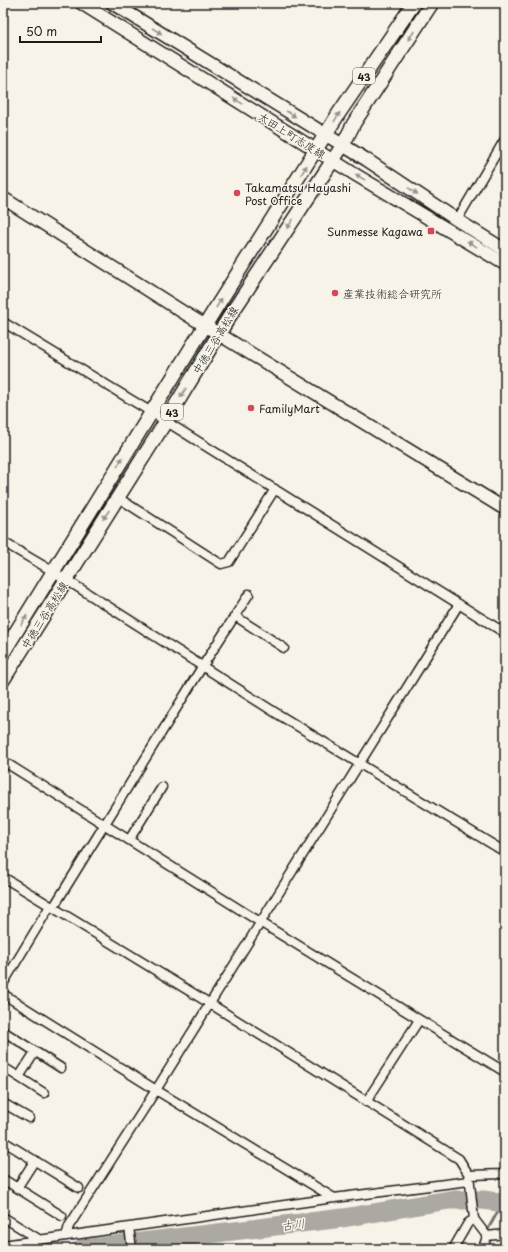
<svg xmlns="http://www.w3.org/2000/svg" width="508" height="1252" font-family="'Playpen Sans','Klee One',sans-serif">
  <rect width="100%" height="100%" fill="#f7f3e8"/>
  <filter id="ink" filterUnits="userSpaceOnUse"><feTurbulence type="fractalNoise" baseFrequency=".025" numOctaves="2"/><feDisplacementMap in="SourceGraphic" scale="8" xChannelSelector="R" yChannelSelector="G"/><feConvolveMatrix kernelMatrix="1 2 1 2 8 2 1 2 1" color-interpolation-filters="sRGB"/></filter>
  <g filter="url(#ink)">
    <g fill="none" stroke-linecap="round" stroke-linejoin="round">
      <path stroke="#72716c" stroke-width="3" d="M477,1249L502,1204"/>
      <path stroke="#aca9a2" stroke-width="19" d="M82,1249L343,1218L449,1200H483L505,1203"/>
      <g stroke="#1c1c1c" stroke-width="11">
        <path id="street" d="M457,220L505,139
          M3,322L143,407L505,633
          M117,497L221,564L229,562L275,489
          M3,542L54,572L276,713L505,852
          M235,616L284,648
          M3,761L260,922L505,1072
          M129,840L162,787
          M3,877L209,1003L459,1159L469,1175L474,1219L487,1236
          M53,908L202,667L249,594
          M3,984L50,906
          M3,994L156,1090L334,1198
          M3,1031L61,1068
          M3,1067L44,1093
          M19,1077L35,1052
          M366,1102L419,1020
          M3,1103L29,1118
          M3,1141L79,1188
          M469,1175L505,1174
          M3,1179L62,1216
          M17,1188L35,1160
          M3,1217L40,1240
          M129,1227L132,1249
          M66,1236L69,1226L156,1090L459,604
          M487,1236L505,1234
          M3,1245L334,1198L469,1181
          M453,1249L468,1223L474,1219
          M483,1249L487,1236"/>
      </g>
      <g stroke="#1c1c1c" stroke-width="15">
        <path id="secondary" d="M81,3L356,175L505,264
          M112,3L367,160L457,220L505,250
          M3,198L186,314L505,509"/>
      </g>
      <g stroke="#1c1c1c" stroke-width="16">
        <path id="primary" d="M3,653L217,306L339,113L414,3
          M3,680L166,421L231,314L343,145L354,123L432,3"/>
      </g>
      <use href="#street" stroke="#f7f3e8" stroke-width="8"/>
      <use href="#secondary" stroke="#f7f3e8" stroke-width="12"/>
      <use href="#primary" stroke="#f7f3e8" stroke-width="13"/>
    </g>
    <defs><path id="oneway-solid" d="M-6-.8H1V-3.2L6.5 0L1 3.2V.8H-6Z"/></defs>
    <g fill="#94928c">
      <use href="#oneway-solid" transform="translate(157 31) rotate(32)"/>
      <use href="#oneway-solid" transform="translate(411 36) rotate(123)"/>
      <use href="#oneway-solid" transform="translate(238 101) rotate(-148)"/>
      <use href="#oneway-solid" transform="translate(291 114) rotate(32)"/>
      <use href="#oneway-solid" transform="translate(337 117) rotate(-58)"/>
      <use href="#oneway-solid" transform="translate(304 170) rotate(-58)"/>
      <use href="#oneway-solid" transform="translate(360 177) rotate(-149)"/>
      <use href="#oneway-solid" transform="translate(413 191) rotate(34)"/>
      <use href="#oneway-solid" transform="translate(290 224) rotate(123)"/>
      <use href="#oneway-solid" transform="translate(472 244) rotate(-149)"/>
      <use href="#oneway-solid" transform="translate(219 303) rotate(-58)"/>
      <use href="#oneway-solid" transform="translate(183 393) rotate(122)"/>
      <use href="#oneway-solid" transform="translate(120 462) rotate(-59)"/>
      <use href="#oneway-solid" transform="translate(106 515) rotate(123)"/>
      <use href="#oneway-solid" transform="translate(24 620) rotate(-58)"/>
    </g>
  </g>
  <g fill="#d1495b" stroke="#f7f3e8" stroke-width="1.5">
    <circle cx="237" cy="193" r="4"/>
    <rect x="427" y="227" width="8" height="8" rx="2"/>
    <circle cx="335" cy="293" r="4"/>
    <circle cx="251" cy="408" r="4"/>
  </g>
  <g text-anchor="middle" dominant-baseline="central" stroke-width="3" stroke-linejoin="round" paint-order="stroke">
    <g fill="#f7f3e8" stroke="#5e5c59" stroke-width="1">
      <rect x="353" y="68" width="22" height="16" rx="3"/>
      <rect x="161" y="404" width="22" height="16" rx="3"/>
    </g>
    <g font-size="10" font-weight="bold" fill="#1c1c1c">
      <text x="364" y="76">43</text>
      <text x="172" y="412">43</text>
    </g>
    <g font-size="11" fill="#1c1c1c" stroke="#f7f3e8">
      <text transform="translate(292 135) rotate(32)">太田上町志度線</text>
      <text transform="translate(215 340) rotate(-59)">中徳三谷高松線</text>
      <text transform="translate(44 615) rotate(-58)">中徳三谷高松線</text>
    </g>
    <g font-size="11" fill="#1c1c1c" stroke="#f7f3e8" text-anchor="start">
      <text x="245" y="187">Takamatsu Hayashi<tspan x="245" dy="13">Post Office</tspan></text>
      <text x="423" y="231" text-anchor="end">Sunmesse Kagawa</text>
      <text x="343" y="293">産業技術総合研究所</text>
      <text x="259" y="408">FamilyMart</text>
    </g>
    <g font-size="12" font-style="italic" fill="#565452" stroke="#f7f3e8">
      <text transform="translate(293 1224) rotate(-7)">古川</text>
    </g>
  </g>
  <rect width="508" height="1252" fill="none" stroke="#f7f3e8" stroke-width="16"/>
  <rect x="8" y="8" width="492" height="1236" fill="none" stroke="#1c1c1c" stroke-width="1.5" filter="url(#ink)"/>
  <path d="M20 36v6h81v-6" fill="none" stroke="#1c1c1c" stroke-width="2"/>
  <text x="26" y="36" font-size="12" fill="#1c1c1c" stroke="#f7f3e8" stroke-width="3" paint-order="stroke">50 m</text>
</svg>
